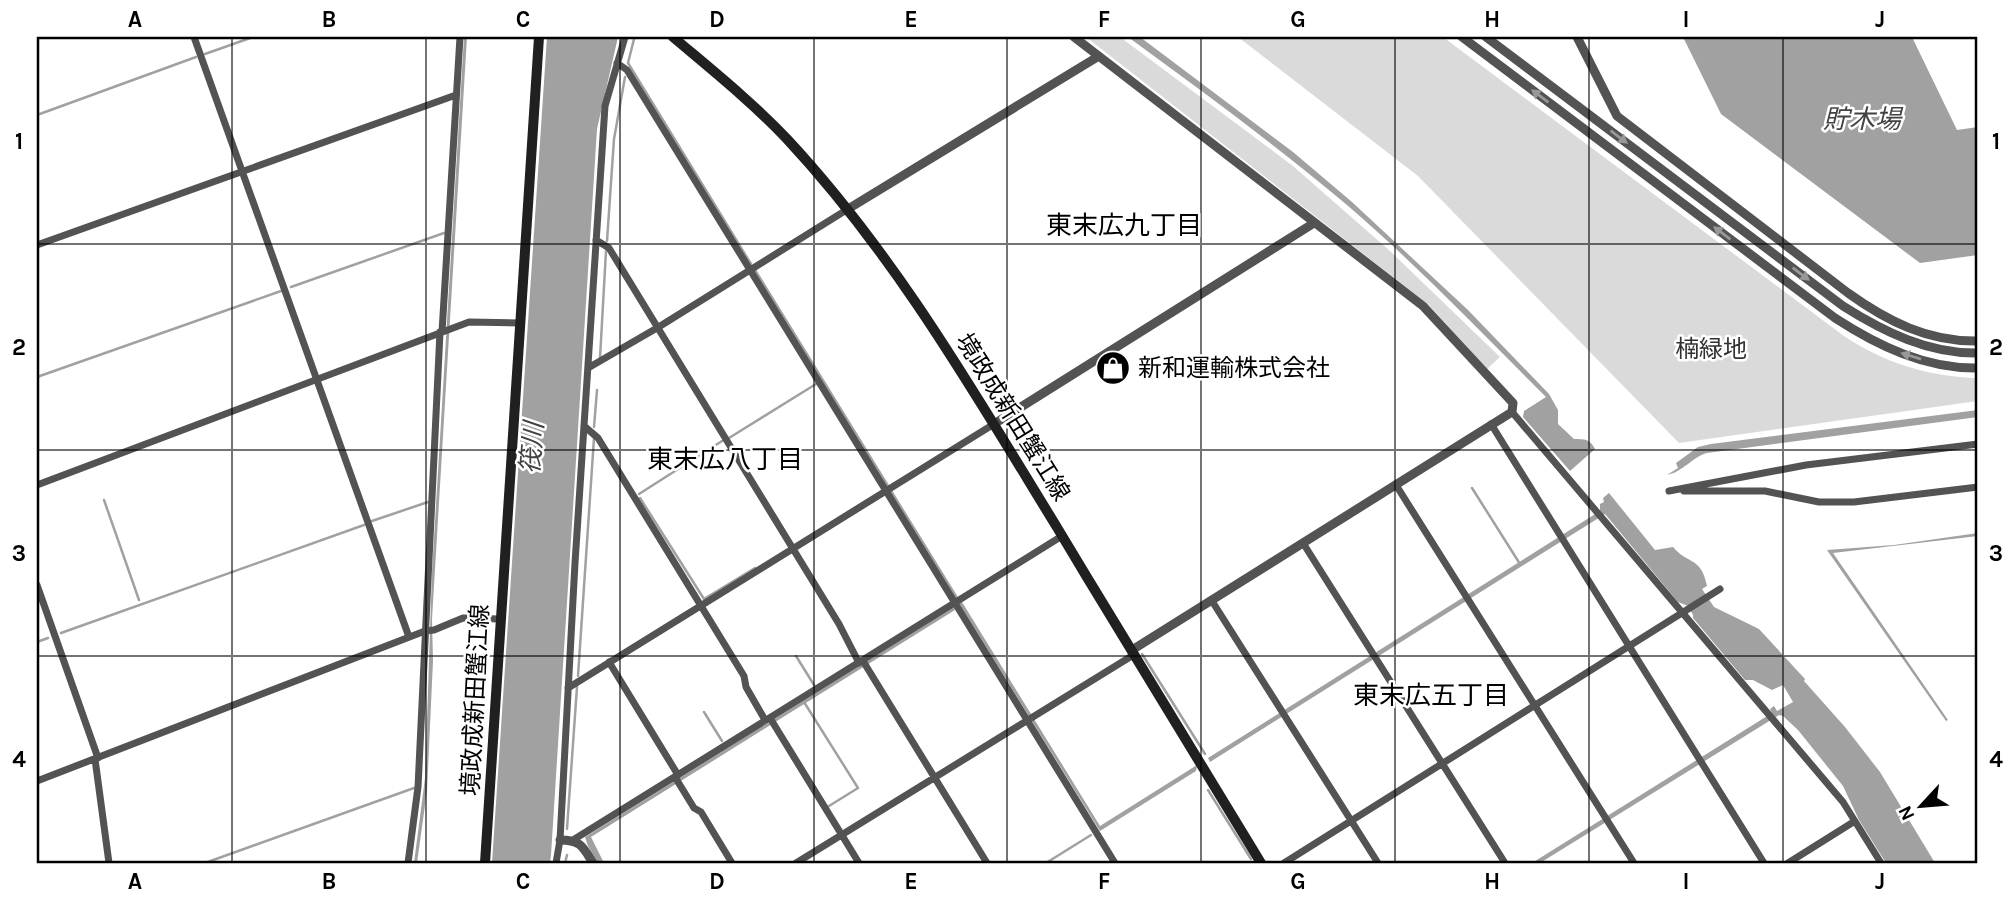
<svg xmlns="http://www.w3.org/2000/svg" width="2015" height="900" font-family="Karla,'Noto Sans JP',sans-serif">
  <rect width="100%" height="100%" fill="#fff"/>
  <path fill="#dadada" d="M1086,37H1120L1293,166L1390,251L1500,357L1487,369L1429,305Z
    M1238,37H1443L1844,336C1884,363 1930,377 1978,378V401L1679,443L1418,176Z"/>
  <path fill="#a1a1a1" d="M464,37H467L432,619L433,661L427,791L417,863H414L425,778L432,572Z
    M547,37H618L597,129L551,855L550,863H492Z
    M1128,37H1140L1293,152L1352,202L1468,310L1549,394L1558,410V424L1574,439C1585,439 1590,439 1595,449L1570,471L1523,417L1524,411L1546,397C1481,332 1417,265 1347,205C1277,146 1202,91 1128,37Z
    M1683,37H1912L1957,130L1978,127V255L1920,263L1721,114Z
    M1978,410V417L1707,453C1692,457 1683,472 1667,475L1678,468L1676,463L1698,447L1711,444Z
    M1609,493L1655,550L1673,547C1688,565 1701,556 1707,586L1702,589L1714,607L1759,629L1805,679L1804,681L1845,727L1880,772L1935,863H1886L1859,820L1843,786L1798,730L1783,716L1779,715L1540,863H1532L1772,713L1770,709L1774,706L1777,711L1793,702L1783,685L1772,690L1753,680H1745L1693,618V615L1688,606L1678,602L1605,514L1210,762L1208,758L1600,511V504L1604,502L1603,498Z
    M1978,533V536L1833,553L1948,720L1946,721L1827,550L1894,545Z
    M962,602L1100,826L1197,765L1196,771L1100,831L959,603Z
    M953,607L955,610L591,837L604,863H598L588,846L585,837Z"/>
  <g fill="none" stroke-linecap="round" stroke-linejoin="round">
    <path stroke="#a1a1a1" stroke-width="2.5" d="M634,39L628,63L751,264
      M205,54L253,37
      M37,115L196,57
      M607,241L614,139L625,77
      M755,270L888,486
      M291,287L444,233
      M600,358L606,251
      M37,377L281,291
      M594,427L597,390
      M729,438L816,384
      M1472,488L1520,564
      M891,491L957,598
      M639,494L722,441
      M640,498L704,599L755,568
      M104,500L139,600
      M372,521L428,502
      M61,633L364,525
      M37,642L48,638
      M1142,654L1205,754
      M796,656L814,685
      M578,676L594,438
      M804,702L858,788L829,806
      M704,712L722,741
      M1208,790L1251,859
      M567,829L577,687
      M205,863L414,788
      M565,863L567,855
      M1046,863L1091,835"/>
    <path stroke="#535353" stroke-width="7" d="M194,37L409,637
      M617,63L627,70L1115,863
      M596,240L609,248L839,624L859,663
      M37,245L456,95
      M442,332L460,37
      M588,368L657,328L848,209
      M1512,412L1843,802L1881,863
      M1491,424L1764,863
      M584,426L598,438L744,676L746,687L765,720
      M37,485L469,322L520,323
      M1396,485L1634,863
      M1669,491L1806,465L1978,444
      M1684,491H1765L1819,502H1854L1978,487
      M1303,543L1505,863
      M37,585L98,758
      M1212,601L1378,863
      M863,661L987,863
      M609,662L678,775
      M568,688L994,424
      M770,718L859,863
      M95,759L109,863
      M675,777L694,808L701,812L732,863
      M37,781L425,631L434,630L463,618L501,619
      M573,840L1062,536
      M408,863L418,787L440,332
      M556,863L560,840L575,563L605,106L625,37
      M796,863L1135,654
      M1284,863L1720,589
      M1788,863L1855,821"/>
    <path stroke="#535353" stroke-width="9" d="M1074,37L1423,306L1513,403L1512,412L1132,650
      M1462,37L1835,318C1878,346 1926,369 1978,368
      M1486,37L1843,306C1884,332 1929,354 1978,353
      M1577,37L1617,116L1848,293C1887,321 1928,342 1978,341
      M848,209L1099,56
      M994,424L1314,223
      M560,840C581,840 583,847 593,863"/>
    <path stroke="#202020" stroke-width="10" d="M673,37C712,70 752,102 787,139C896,256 975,394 1058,529C1125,641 1194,752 1261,863
      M485,863L539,37"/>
  </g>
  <defs><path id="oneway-solid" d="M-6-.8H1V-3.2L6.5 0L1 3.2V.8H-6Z" transform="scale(1.75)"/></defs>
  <g fill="#989898">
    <use href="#oneway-solid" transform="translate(1540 96) rotate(-143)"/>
    <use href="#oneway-solid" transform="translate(1619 137) rotate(37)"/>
    <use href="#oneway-solid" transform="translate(1722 233) rotate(-143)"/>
    <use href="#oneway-solid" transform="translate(1801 274) rotate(37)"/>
    <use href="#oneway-solid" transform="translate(1911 356) rotate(-163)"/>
  </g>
  <path fill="none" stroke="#000" stroke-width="2" stroke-opacity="0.55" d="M232,37V863M426,37V863M620,37V863M814,37V863M1007,37V863M1201,37V863M1395,37V863M1589,37V863M1783,37V863M37,244H1978M37,450H1978M37,656H1978"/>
  <defs>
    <g id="shop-disc" transform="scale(1.75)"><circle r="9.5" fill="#000" stroke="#fff"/><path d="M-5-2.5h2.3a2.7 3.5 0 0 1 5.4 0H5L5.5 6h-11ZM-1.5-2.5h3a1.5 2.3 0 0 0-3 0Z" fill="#fff"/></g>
  </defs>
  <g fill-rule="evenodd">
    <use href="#shop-disc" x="1113" y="368"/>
  </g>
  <g text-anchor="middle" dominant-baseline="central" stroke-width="5" stroke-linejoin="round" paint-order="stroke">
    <g font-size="24" fill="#313131" stroke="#fff">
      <text x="1711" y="349">楠緑地</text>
    </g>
    <g font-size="24" fill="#000" stroke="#fff" text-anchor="start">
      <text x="1138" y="368">新和運輸株式会社</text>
    </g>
    <g font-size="24" fill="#000" stroke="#fff">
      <text transform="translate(1013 417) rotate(58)">境政成新田蟹江線</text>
      <text transform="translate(475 700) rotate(-87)">境政成新田蟹江線</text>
    </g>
    <g font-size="26" font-style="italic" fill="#424242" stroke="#fff">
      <text x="1862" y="119">貯木場</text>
      <text transform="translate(532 448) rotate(-85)">筏川</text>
    </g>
    <g font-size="26" fill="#000" stroke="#fff">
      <text x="1124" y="225">東末広九丁目</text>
      <text x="725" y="459">東末広八丁目</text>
      <text x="1431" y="695">東末広五丁目</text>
    </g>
  </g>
  <rect width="2015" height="900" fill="none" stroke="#ffffff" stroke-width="77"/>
  <g transform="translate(1921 806) rotate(244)" stroke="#ffffff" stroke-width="5" paint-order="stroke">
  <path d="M0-5L12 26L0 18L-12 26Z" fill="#000000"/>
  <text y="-10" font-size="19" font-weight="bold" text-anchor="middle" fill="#000000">N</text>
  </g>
  <rect x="38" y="38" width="1938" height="824" fill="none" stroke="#000" stroke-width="2.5"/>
  <g font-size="23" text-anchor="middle" font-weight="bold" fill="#000">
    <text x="135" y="27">A</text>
    <text x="329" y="27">B</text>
    <text x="523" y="27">C</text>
    <text x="717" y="27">D</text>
    <text x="911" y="27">E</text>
    <text x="1104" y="27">F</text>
    <text x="1298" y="27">G</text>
    <text x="1492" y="27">H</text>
    <text x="1686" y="27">I</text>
    <text x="1880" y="27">J</text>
    <text x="19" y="149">1</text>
    <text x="1996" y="149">1</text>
    <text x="19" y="355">2</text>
    <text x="1996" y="355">2</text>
    <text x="19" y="561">3</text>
    <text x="1996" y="561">3</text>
    <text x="19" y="767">4</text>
    <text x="1996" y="767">4</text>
    <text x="135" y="889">A</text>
    <text x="329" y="889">B</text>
    <text x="523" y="889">C</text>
    <text x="717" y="889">D</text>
    <text x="911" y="889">E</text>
    <text x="1104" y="889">F</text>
    <text x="1298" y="889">G</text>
    <text x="1492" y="889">H</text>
    <text x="1686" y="889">I</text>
    <text x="1880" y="889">J</text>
  </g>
</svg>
